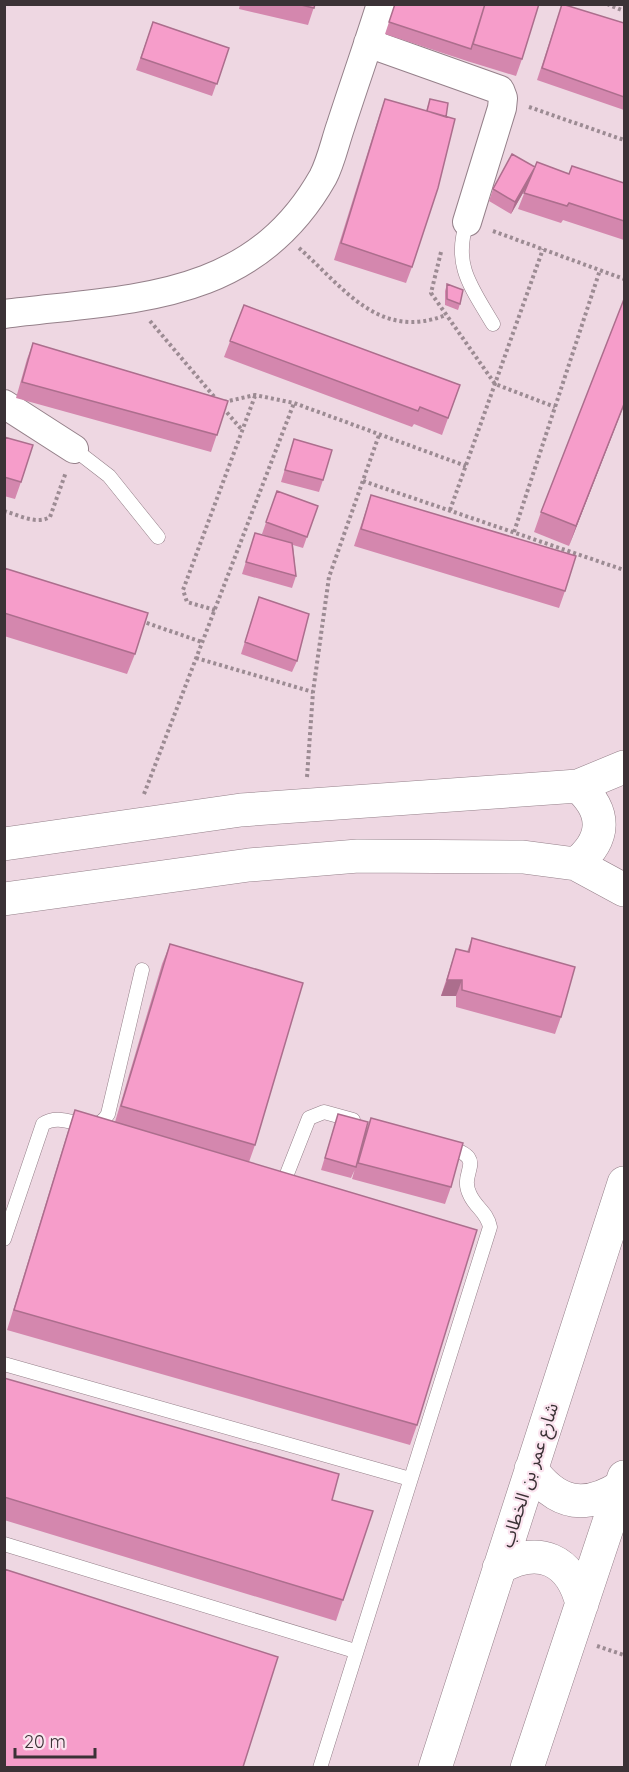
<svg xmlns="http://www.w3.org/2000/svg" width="629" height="1772" font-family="Quicksand,'Noto Sans Arabic',sans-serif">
  <rect width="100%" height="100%" fill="#eed7e2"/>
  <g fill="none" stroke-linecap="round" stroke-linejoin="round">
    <g stroke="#95808a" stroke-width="15">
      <path id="service" d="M467,222C452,265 472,288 493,324
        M74,449L109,476L158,537
        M283,1184L309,1118L324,1112L353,1120
        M4,1239L43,1124C64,1109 94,1140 108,1114L142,970
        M4,1364L410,1479
        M4,1544L355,1651
        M320,1768L490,1227C487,1212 476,1208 470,1195C457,1170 492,1159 444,1146"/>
    </g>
    <g stroke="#95808a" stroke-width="30">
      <path id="minor" d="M368,43L500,90L503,98L502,108L467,222
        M4,314C130,298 252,303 323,177C331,162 335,142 341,125C354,85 368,45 381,4
        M4,404L74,449"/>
    </g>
    <g stroke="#95808a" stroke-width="34">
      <path id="tertiary" d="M4,844L241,810L578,786L624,767
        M576,864C606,839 607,812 578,786
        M4,899L249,865L358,856L523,857L576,864L624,890
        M531,1469C557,1505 585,1510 622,1486
        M499,1568C539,1545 571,1559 582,1604
        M435,1768L624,1183
        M527,1768L624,1477"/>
    </g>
    <path stroke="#9c8b93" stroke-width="4" stroke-dasharray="3 3" stroke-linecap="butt" d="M607,4L624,11
      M529,107L624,140
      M493,231L624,279
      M299,248C345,289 379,341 446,315
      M441,252L431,293L495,384L555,407
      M150,321L217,400
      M224,402L255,395L294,403L466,466
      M223,408L242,430
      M363,481L624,570
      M450,510L543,249
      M4,511C19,515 36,525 50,517L66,472
      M514,532L600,270
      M215,610L187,602L183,590L255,396
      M141,621L202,642
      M196,658L313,692
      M307,777L313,692L329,577L379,435
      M144,794L294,403
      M597,1646L624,1655"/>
    <use href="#service" stroke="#fff" stroke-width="14"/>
    <use href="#minor" stroke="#fff" stroke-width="28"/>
    <use href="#tertiary" stroke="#fff" stroke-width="33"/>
  </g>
  <path fill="#d487ae" d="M240,4H315L308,25L239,9Z
    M395,4L522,59L516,76L467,61L385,34Z
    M558,16L624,23V110L537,80Z
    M153,22L229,48L212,96L136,70Z
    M385,99L426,111L430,99L412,267L406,283L334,260L379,116Z
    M535,167L624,183V240L563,220L561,223L518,209L527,186L511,214L489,201L493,189Z
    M447,284L460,304L458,310L445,305V291Z
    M244,305L460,385L442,435L414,424L412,427L224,357Z
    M33,343L228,401L211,452L16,398L27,359Z
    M624,405L569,546L534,532L541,512Z
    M4,437L21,482L15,499L4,496Z
    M294,439L323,480L319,492L281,482Z
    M277,491L318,506L303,548L293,545L296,576L292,588L242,574L255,533L273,538L262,534Z
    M371,495L565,591L559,608L354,546Z
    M4,568L135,654L127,674L4,636Z
    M259,597L297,661L292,672L241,654Z
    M472,938L561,1017L555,1034L456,1007V996H441L456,949L467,952Z
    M170,944L255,1145L249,1162L417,1425L410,1445L7,1330L68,1131L75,1110L115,1122L162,964Z
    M338,1114L356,1167L351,1178L321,1170Z
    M371,1118L451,1187L445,1204L352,1179L365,1134Z
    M4,1378L332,1500L343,1600L336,1621L4,1520Z"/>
  <path fill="#ac6e8d" d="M535,167L531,179L511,214L515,202Z
    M624,404V405L569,546L576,526Z
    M447,980H462L456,996H441Z"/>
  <path fill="#f69dca" stroke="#ac6e8d" stroke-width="1.5" d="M297,4H315L314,8Z
    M395,4H485L471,49L389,22Z
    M485,4H539L522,59L473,44Z
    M562,4L624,23V97L542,68Z
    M153,22L229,48L217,84L141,58Z
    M385,99L455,119L438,188L412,267L341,243Z
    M430,99L448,103L446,117L427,111Z
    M512,154L535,167L515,202L493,189Z
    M537,162L569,174L572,166L624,183V221L569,203L567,206L524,193Z
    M447,284L463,290L460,304L447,299Z
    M624,299V404L576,526L541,512Z
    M244,305L460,385L448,418L420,407L418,411L230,341Z
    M33,343L228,401L217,435L22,382Z
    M4,437L33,445L21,482L4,477Z
    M294,439L332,450L323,480L285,470Z
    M277,491L318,506L307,537L266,522Z
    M371,495L576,556L565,591L361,529Z
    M255,533L292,543L296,576L246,562Z
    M4,568L148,613L135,654L4,613Z
    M259,597L309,614L297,661L245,642Z
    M472,938L575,967L561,1017L462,990V980H447L456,949L469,952Z
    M170,944L303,983L255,1145L121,1106Z
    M75,1110L477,1230L417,1425L14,1310Z
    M338,1114L368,1122L356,1167L325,1158Z
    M371,1118L463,1143L451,1187L358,1163Z
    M4,1378L339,1474L332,1500L373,1511L343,1600L4,1497Z
    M4,1569L278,1657L243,1767H4Z"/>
  <g text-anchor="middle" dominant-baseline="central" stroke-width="4.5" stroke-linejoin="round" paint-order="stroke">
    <g font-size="18" fill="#3b3236" stroke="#fbe4ef">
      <text transform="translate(529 1475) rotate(-72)">شارع عمر بن الخطاب</text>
    </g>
  </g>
  <rect width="629" height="1772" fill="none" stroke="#3b3236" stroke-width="12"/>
  <path d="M15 1748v9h80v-9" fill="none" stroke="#3b3236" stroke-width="3"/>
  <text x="24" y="1748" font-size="18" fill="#3b3236" stroke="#fbe4ef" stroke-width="4.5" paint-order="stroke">20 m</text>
</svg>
